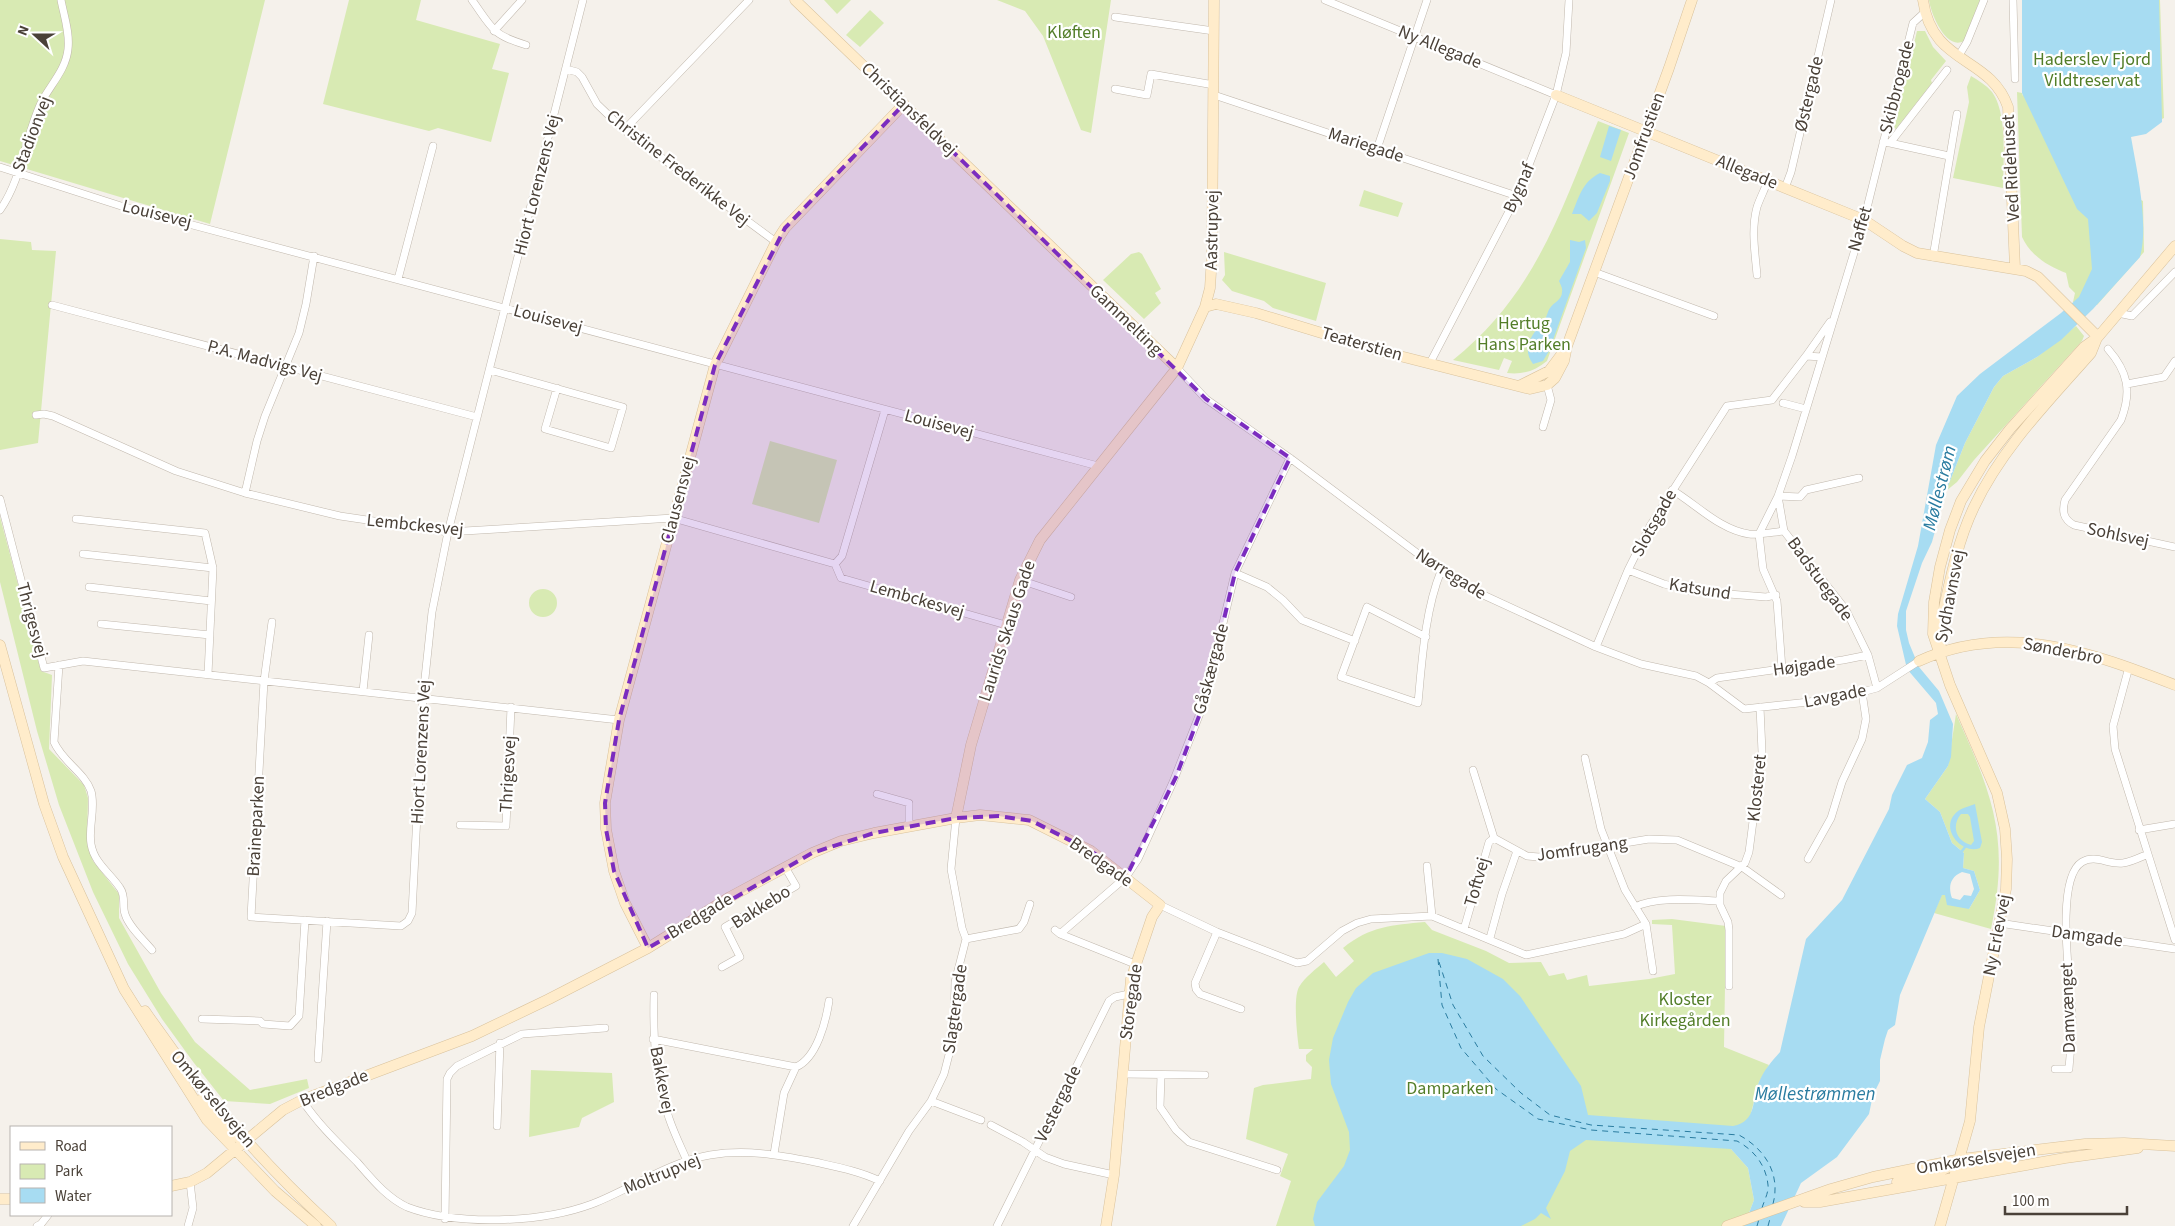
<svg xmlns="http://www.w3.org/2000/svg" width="2175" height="1226" font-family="'Source Sans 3',sans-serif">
  <rect width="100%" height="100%" fill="#f5f1eb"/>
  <path fill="#d8eab3" d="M0,0H265L210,224L0,161Z
    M349,0H421L416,20L500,44L492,69L509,73L491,142L438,128L429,131L323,104Z
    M824,0H851L837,14Z
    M997,0H1111L1091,133L1081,130L1043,36L1025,11Z
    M1929,0H1980L1964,41C1946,51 1931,14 1929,0Z
    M2022,0H2160L2164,118L2128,136L2122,190L2143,201L2144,252L2097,305L2073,302L2075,293L2069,287L2066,273C2048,266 2031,256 2022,237L2017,92L2022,93L2023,96Z
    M870,10L884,23L860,47L846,35Z
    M1917,31H1925L1933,47L1946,61L1931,80L1932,83L1896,129L1894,128Z
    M1971,76C1978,80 1986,85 1992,92C2008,114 2003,162 2003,188L1953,178L1969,102L1967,87Z
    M1598,121L1629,133L1547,361C1535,371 1522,375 1507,373L1512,361L1504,358L1499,370L1453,360C1535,294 1559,215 1598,121Z
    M1364,190L1403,203L1398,217L1359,206Z
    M0,239L31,242L32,250L56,251L38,443L0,450Z
    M1139,252L1142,254L1161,289L1155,293L1161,303L1144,319L1103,280L1131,254Z
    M1224,252L1326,283L1316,321L1273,308L1264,301L1232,291L1222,280L1225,275Z
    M2076,326L2084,336L2082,341L1974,460L1957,482L1946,491L1965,443L1994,387L2003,376L2037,357Z
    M770,441L837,460L819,523L752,504Z
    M0,517L41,671L52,675L49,749L84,785L88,798L87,844L93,861L119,894V918L161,993L195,1042L250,1090L307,1079L309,1088L270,1104L224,1101L194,1063L162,1019L128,964L93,892L59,805L37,731L0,582Z
    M529 603a14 14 0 1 1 28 0a14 14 0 1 1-28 0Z
    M1956,714C1993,796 2010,838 1991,929L1934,913L1942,894H1945L1969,909L1980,890L1974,871L1963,868L1964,853L1952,843L1940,812L1925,799L1948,766Z
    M1672,919L1726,926L1724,1047L1769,1065L1759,1082L1750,1117L1743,1124L1731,1149L1748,1168L1754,1200L1744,1226H1276L1291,1181L1280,1176L1288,1154L1246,1139L1254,1088L1263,1085L1311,1079L1312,1067L1306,1061V1055L1313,1049H1299C1297,1035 1293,998 1299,987C1305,977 1316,969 1324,962L1336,977L1354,961L1343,948C1370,926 1392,925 1425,922L1432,930L1486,951L1509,963L1541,962L1549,976L1564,973L1567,980L1587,975L1589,986L1649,979L1675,974L1672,925L1652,924V920Z
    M531,1070L612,1073L614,1102L582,1118L579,1127L529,1137Z"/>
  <path fill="#a7dcf2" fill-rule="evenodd" d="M2022,0H2159L2162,122L2146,134L2131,137C2137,171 2149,224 2140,257L2093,309L2061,340L2037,357L2003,376L1994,387L1965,443L1946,491L1932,542L1922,563L1906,611V630L1909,643L1919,667L1939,691L1953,724L1951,757L1948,766L1925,799L1940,812L1952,843L1964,853L1963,868L1974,871L1980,890L1969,909L1947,905L1945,895H1942L1900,995L1895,1025L1888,1030L1885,1039L1880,1060V1081L1873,1095L1869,1114L1837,1157L1801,1183L1781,1226H1744L1754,1200L1748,1168L1731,1149L1586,1140L1570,1151L1565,1171L1546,1208L1551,1219L1541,1213L1535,1219L1521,1226H1315L1313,1219L1317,1202L1344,1166L1350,1150L1349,1132L1331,1084L1329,1060L1333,1038L1348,1002L1356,988L1373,973L1429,953H1442L1467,959L1503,979L1520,996L1581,1086L1588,1115L1733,1126C1758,1121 1751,1100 1759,1082C1764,1070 1772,1061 1780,1052L1806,939L1842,900L1889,809L1892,795L1907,765L1922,758L1928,742L1930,720L1938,714L1936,703L1907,669L1897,626L1898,614L1918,546L1936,445L1957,396L1980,374L2061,313L2079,297L2092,269L2088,219L2077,209L2022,93ZM1962,872L1970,874L1974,889L1971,896L1964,895L1960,900L1952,898C1948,887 1950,877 1962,872Z
    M1609,126L1621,130L1611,161L1600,157Z
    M1600,173L1610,176V181L1597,213L1589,221L1581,214H1572C1579,197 1582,182 1600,173Z
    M1570,240L1579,242L1585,240L1586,248L1549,351L1543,361L1533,364C1521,348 1532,334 1543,322C1547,318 1547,312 1550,308C1554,302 1562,300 1562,292C1563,288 1560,284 1559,281L1570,262Z
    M1975,804L1982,842L1980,848C1963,855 1941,831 1954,815C1959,808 1968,807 1975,804ZM1961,814H1968L1970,817L1974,841L1971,845C1956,841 1951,826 1961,814Z"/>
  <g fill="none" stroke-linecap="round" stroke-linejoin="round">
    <path stroke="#a7dcf2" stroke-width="2.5" d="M1962,851L1965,847"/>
    <path stroke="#2a7ca0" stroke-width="1" stroke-dasharray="6 5" stroke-linecap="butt" d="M1438,959L1442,1005L1461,1048L1496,1089L1538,1119L1591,1130L1737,1141C1754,1150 1766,1165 1768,1185C1769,1192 1764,1201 1762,1208
      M1439,962L1453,1005L1483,1056L1521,1093L1550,1115L1591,1125L1739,1135C1765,1149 1781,1174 1773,1204
      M1757,1226L1759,1219
      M1768,1226L1771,1215"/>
    <g stroke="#c1b8ad" stroke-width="8">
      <path id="street" d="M472,0C492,28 492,35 526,45
        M1325,0L1556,95
        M2013,0L2015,79
        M1115,17L1214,31
        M494,31L522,0
        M1958,57L1967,42L1984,0
        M566,69L577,72L582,77L597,104L624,130L776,242
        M1115,89L1147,95L1151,74L1214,85
        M1214,95L1517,196
        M624,130L749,0
        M1883,142L1890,143L1947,70
        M1890,143L1949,156
        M1377,149L1427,0
        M0,167L121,206L1098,466
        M1785,188L1791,172L1831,0
        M0,210C22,179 25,137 41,103C50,85 66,70 68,49C70,33 64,16 61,0
        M1933,257L1957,114
        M1594,272L1714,316
        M1757,275C1755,252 1751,229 1757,207C1760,198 1765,189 1768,180
        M398,279L433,146
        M52,305L477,417
        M2118,313L2132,316L2175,272
        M2108,349C2128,372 2132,391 2121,420L2065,500C2062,511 2063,519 2074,525L2175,547
        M1806,356L1830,322
        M1430,363L1517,196L1556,95L1566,53L1569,0
        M1177,368L1206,399L1290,458L1441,571L1466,587L1596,647L1641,664L1696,676L1709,683L1744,709L1809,702L1862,692L1877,688L1919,661
        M490,370L623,407L611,448L545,429L557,388
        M2127,384L2164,377L2175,361
        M1783,403L1806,409
        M36,415L44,414L53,416L176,471L245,493L340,516L448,532L673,518L835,564L841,578L1006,625
        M1543,427L1551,400L1547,385
        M1672,490C1696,504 1720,530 1749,534C1761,535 1773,532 1784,531L1778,496L1792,456L1864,220L1913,23L1925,12
        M245,493L257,441L265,416L299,333L306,304L314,256
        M0,499L44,668L83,661L619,720
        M76,519L205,533L213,568L208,674
        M1784,531L1846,610L1868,655L1877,688
        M1759,534L1763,569L1777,601L1782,669
        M1759,534L1778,496L1800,497L1806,490L1859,478
        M83,554L213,568
        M835,564L842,556L885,410
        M1628,570L1664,584L1691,591L1766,597L1776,595
        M1235,573L1267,587L1283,600L1302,620L1355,641
        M1020,580L1071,597
        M89,587L211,601
        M272,622L264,681L251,917L401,926L408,921L412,913L423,697L432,612L448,532L583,0
        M101,624L210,635
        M1426,637L1367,607L1341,677L1418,703C1422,661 1425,610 1441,571
        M1596,647L1628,570L1650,526L1727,406L1772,400L1806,356L1822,357
        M59,665L54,742C62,761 85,773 91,791C96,808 88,827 91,844C94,863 110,873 120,888C126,896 122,905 125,914C129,927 143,939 152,950
        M2129,667L2113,726L2115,749L2175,940
        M1709,683L1717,678L1843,660L1868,655
        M363,691L369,635
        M1585,758L1601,829L1625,890L1646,924L1653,971
        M1473,770L1494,838L1527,856L1539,857L1649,839L1677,840L1742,867L1781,895
        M877,794L909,803V827
        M956,818L951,869L962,928L966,939
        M460,825L506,826L511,707
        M2139,830L2175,824
        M1808,859L1831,818L1842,782L1862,739L1866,719L1862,692
        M1427,866L1432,916
        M1160,905L1217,932L1297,963L1307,961L1342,931L1357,923L1371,919L1432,916L1526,955L1624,934L1646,924
        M1635,907C1656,896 1695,900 1719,901
        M1999,923L2175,949
        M1464,929L1489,842L1494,838
        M1055,930L1060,934L1135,964
        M1217,932L1195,983L1196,989L1200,994L1241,1009
        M1060,934L1126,877L1138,859L1173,782L1204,703L1235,573L1290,458
        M1490,938L1502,894L1517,851
        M966,939L1019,929L1024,922L1030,904
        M722,967L740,957L725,927L796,886L785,867
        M1729,986V930L1728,922L1720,905V893L1726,881L1745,863L1749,852L1762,752L1760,707
        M654,995C653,1037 655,1079 669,1118C674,1133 681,1147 687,1161
        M202,1019L260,1021L263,1024L290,1026L299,1016L305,920
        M653,1039L796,1067
        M318,1059L327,921
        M2055,1069H2069C2070,1052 2073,1033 2072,1016C2071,986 2054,879 2082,862C2096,854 2108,865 2123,863C2131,862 2141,857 2148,854
        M1122,1074L1205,1075
        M1161,1075L1160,1107L1176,1130L1189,1142L1277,1170
        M302,1100C318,1124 337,1142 357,1162C372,1179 386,1197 407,1207C457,1226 541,1223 592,1204C631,1189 668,1162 710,1155C746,1149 779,1155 815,1162C837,1167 859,1171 880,1181
        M931,1101L981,1120
        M991,1125L1023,1142L1045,1157L1064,1164L1114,1175
        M497,1126L500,1043
        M774,1154L784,1093L796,1067C817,1058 826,1021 829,1001
        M445,1219L447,1079L450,1073L457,1066L522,1034L605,1028
        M37,1226L41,1224L48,1215
        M188,1226L193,1208L190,1182
        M853,1226L909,1131L931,1101L944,1074L954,1035L955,982L966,939
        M997,1226L1109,1001L1115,997L1129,994"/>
    </g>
    <g stroke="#d9c29c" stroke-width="11">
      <path id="secondary" d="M795,0L1177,368
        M1923,0C1932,66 1990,55 2008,107L2015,268
        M1556,95L1864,220L1903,246L1917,253L2026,271L2038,277L2098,337
        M1205,307L1216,304L1256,313L1384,352L1530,389L1547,385L1555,378L1564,361L1567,346L1669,68L1692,0
        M1519,386L1549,371L1564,351
        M0,645L44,804L63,857L124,989L207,1120L275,1191L316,1226
        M1940,650C1942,636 1942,622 1944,608C1951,575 1959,538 1974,507C2002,448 2048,402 2091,353L2097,338
        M1919,661C2006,621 2091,652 2175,685
        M956,818L971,745L1020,580L1040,540L1177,368L1205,307L1210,288L1212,256L1214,0
        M648,948L625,903L614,871L606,829L605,803L619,720L715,365L776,242L785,228L904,104
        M145,1011C199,1090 261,1162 331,1226
        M200,1100C214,1117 225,1135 247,1141
        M1956,1178L1966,1168L2009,1159
        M1897,1182C1919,1177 1941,1175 1959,1160
        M171,1186L190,1182L207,1173L283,1110L302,1100L472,1036L549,999L648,948L730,897L812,853L841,841L874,833L956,818L980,815L1029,820L1091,851L1160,905L1152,917L1131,979L1114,1175L1106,1226
        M0,1199H11
        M1804,1202H1820L2065,1158L2138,1148
        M1727,1226L1831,1189L1873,1177L1961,1159L2085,1144L2124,1143L2175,1146
        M1940,1226L1970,1121L1979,1027L2006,889L2007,859L2005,829L1997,793L1950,685L1933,634L1934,602L1940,567L1950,530L1961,501L1985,461L2010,429L2084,347L2098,337L2175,246"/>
    </g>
    <use href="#street" stroke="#fff" stroke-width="7"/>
    <use href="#secondary" stroke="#ffeccb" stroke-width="10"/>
  </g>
  <path fill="#7b2cbf" fill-opacity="0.2" stroke="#7b2cbf" stroke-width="4" stroke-dasharray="10 6" stroke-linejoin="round" d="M904,104L1206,399L1290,458L1235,573L1204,703L1176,777L1126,877L1091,851L1032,821L999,816L956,818L874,833L812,853L648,948L614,871L606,829L605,803L619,720L715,365L785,228Z"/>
  <g text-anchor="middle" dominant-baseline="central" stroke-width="4.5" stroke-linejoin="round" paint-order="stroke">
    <g font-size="18" fill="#537e29" stroke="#fff">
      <text x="1074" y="32">Kløften</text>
      <text x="2092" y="59">Haderslev Fjord<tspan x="2092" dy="21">Vildtreservat</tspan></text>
      <text x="1524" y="323">Hertug<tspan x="1524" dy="21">Hans Parken</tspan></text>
      <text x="1685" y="999">Kloster<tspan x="1685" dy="21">Kirkegården</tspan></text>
      <text x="1450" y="1088">Damparken</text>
    </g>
    <g font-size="18" fill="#4a4138" stroke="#fff">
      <text transform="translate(1440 47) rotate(22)">Ny Allegade</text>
      <text transform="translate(1897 87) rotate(-76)">Skibbrogade</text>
      <text transform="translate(1809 94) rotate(-77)">Østergade</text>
      <text transform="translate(909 109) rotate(44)">Christiansfeldvej</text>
      <text transform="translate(32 134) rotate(-69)">Stadionvej</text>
      <text transform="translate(1644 136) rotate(-70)">Jomfrustien</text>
      <text transform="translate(1366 145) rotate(18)">Mariegade</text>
      <text transform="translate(678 168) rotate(38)">Christine Frederikke Vej</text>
      <text transform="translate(2011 168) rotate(-93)">Ved Ridehuset</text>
      <text transform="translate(1747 172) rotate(22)">Allegade</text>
      <text transform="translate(537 185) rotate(-76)">Hiort Lorenzens Vej</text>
      <text transform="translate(1519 188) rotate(-66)">Bygnaf</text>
      <text transform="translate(157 214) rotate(14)">Louisevej</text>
      <text transform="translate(1860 229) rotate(-74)">Naffet</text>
      <text transform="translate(1212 230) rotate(-89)">Aastrupvej</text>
      <text transform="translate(548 319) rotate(15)">Louisevej</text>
      <text transform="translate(1126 320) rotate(44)">Gammelting</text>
      <text transform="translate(1362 344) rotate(16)">Teaterstien</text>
      <text transform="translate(265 361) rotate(15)">P.A. Madvigs Vej</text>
      <text transform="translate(939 424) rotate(15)">Louisevej</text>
      <text transform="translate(678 500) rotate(-75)">Clausensvej</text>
      <text transform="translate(1654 523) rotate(-61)">Slotsgade</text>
      <text transform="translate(415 525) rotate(6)">Lembckesvej</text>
      <text transform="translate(2118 535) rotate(12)">Sohlsvej</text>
      <text transform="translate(1451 574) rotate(32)">Nørregade</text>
      <text transform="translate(1820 579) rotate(54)">Badstuegade</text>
      <text transform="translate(1700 589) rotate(9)">Katsund</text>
      <text transform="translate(1950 596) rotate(-79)">Sydhavnsvej</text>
      <text transform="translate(917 599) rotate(16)">Lembckesvej</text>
      <text transform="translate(32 620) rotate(75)">Thrigesvej</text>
      <text transform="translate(1007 631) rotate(-72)">Laurids Skaus Gade</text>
      <text transform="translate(2063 651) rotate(11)">Sønderbro</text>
      <text transform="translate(1804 666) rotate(-8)">Højgade</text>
      <text transform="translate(1211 669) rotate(-75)">Gåskærgade</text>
      <text transform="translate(1835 696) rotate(-11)">Lavgade</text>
      <text transform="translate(421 752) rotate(-87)">Hiort Lorenzens Vej</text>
      <text transform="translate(508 774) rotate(-87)">Thrigesvej</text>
      <text transform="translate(1757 788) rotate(-84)">Klosteret</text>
      <text transform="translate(256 826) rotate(-87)">Braineparken</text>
      <text transform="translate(1582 849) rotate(-8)">Jomfrugang</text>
      <text transform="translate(1101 862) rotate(35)">Bredgade</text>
      <text transform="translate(1477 882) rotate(-74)">Toftvej</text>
      <text transform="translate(761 907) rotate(-32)">Bakkebo</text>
      <text transform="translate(700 916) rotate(-31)">Bredgade</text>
      <text transform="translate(1997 935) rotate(-79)">Ny Erlevvej</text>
      <text transform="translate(2087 936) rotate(8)">Damgade</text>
      <text transform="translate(1131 1002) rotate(-82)">Storegade</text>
      <text transform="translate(2068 1008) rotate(-92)">Damvænget</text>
      <text transform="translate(955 1009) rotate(-82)">Slagtergade</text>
      <text transform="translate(662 1080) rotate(79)">Bakkevej</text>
      <text transform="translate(334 1088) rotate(-22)">Bredgade</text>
      <text transform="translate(213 1099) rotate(50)">Omkørselsvejen</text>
      <text transform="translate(1058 1104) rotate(-64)">Vestergade</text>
      <text transform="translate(1976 1159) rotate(-9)">Omkørselsvejen</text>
      <text transform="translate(662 1174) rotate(-22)">Moltrupvej</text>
    </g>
    <g font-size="19" font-style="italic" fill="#2a7ca0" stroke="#fff">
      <text transform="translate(1940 488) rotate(-76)">Møllestrøm</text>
      <text x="1815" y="1094">Møllestrømmen</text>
    </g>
  </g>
  <rect x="10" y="1126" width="162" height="90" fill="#ffffff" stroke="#b7b3af"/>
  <rect x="20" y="1142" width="25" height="8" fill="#ffeccb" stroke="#b7b3af"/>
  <text x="55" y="1151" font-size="15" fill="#4a4138">Road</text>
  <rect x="20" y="1164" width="25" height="15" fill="#d8eab3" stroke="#b7b3af"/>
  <text x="55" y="1176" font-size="15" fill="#4a4138">Park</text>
  <rect x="20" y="1188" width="25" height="15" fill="#a7dcf2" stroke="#b7b3af"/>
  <text x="55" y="1201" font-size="15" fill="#4a4138">Water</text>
  <g transform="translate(35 35) rotate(291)" stroke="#ffffff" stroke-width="4" paint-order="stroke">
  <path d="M0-4L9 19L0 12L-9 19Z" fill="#4a4138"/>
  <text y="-8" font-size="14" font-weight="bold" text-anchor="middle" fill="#4a4138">N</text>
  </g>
  <path d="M2005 1206v8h122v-8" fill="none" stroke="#4a4138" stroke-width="2.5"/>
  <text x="2012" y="1206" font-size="15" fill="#4a4138" stroke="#ffffff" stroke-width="4" paint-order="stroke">100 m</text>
</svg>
